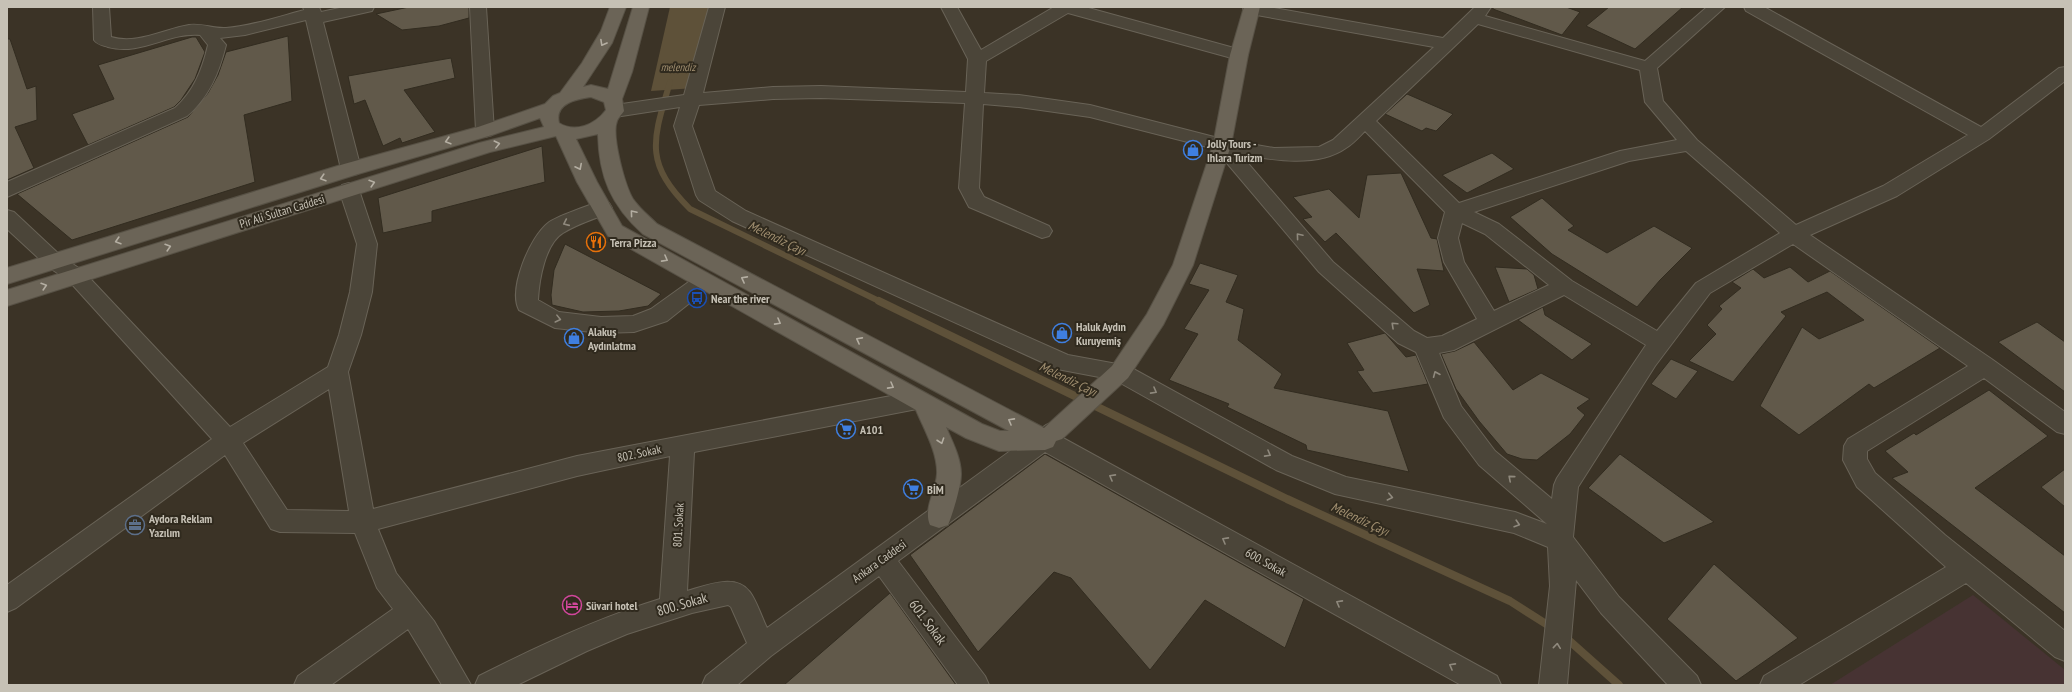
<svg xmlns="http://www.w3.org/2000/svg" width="2072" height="692" font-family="'PT Sans Narrow',sans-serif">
  <rect width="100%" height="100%" fill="#3b3326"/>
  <path fill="#473333" d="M1973,595L2065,670V685H1830Z"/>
  <path fill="#5e5139" d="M670,7H710L695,88L651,91Z"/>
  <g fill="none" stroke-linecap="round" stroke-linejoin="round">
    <path stroke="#5e5139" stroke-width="6" d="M670,82C653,140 643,162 690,209L881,302"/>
    <path stroke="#5e5139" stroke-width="8" d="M879,301L1287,499L1510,601L1554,629
      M1564,636L1619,685"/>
  </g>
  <path fill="#61594a" stroke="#322c20" d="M409,7H469V18L439,26L402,30L376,14Z
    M1493,7H1566L1580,12L1562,35L1493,9Z
    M1609,7H1683L1635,49L1586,26Z
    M288,36L292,101L244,115L255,182L72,240L17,194L188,117L208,93L218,75L226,52Z
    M192,37H196L205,52L195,79L181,100L174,107L88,145L72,114L114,99L98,65Z
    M7,39H10L27,89L36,86L37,120L15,127L34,168L7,180Z
    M451,58L455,78L404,90L435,132L402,143L400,138L383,146L365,100L354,104L348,76Z
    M1407,94L1453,114L1436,131L1426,128L1422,131L1385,114Z
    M542,146L545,182L432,211V222L383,233L378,198Z
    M1492,153L1514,169L1467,193L1442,175Z
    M1401,173L1431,238L1437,239L1444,271L1417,269L1430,305L1414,313L1336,233L1325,242L1303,219L1312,217L1293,197L1329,189L1359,218L1367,175Z
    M1542,198L1574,226L1568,230L1607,253L1654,226L1692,248L1660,280L1637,307L1552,254L1510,217Z
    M565,244L661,294L648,306L619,311L583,312L552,305L551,295L554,270Z
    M1200,263L1238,275L1226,302L1244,309L1238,340L1282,374L1274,388L1388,411L1409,472L1307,450L1306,445L1227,407L1229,404L1169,380L1198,334L1184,329L1209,290L1189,284Z
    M1495,267L1527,269L1534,275L1538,289L1509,302Z
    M1790,267L1808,282L1830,271L1940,348L1874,388L1869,384L1799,435L1760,406L1802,327L1819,339L1864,320L1827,292L1781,312L1786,316L1733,382L1689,361L1716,334L1707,325L1722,309L1719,306L1741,288L1732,282L1753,269L1764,278Z
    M1543,307L1545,315L1592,344L1572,360L1518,320Z
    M2037,322L2065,342V392L1998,342Z
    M1385,333L1406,357L1416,355L1428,384L1373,393L1357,371L1364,370L1347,343Z
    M1474,342L1513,390L1541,373L1590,399L1577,408L1585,415L1570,434L1537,460L1522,459L1507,454L1479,421L1456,389L1441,354L1455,351Z
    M1671,359L1698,371L1676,399L1651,384Z
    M1989,390L2048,436L1975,488L2065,556V613L1892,478L1908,472L1885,451L1914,433L1916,435Z
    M1045,454L1304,599L1285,648L1205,600L1150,670L1071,578L1054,572L978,652L910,555Z
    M1620,454L1714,522L1664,543L1588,488Z
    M2065,469V507L2041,487Z
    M1714,564L1798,638L1736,681L1667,619Z
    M890,593L956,685H784Z"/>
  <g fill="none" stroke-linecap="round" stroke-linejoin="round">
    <g stroke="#696357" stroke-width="2">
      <path id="minor" d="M93,7H109L111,37C137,45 164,29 189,25C202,23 213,29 226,28C252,26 278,17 304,10L303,7H319L321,12L344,7H374L372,11L323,22L361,169L358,174L351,175L344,174L341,169L306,20L245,35L220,38L226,45C219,73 209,97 187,116L7,197V182L175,108C194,91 202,70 208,45L200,35C169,32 141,56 108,47C102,45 98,45 94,40Z
        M470,7H486L494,131L492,135L485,137L478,135L476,131Z
        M709,7H725L703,93L773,87L821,86L966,92L968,59L941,7H957L981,50L1054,7H1085L1245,51L1248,55L1245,59L1239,60L1068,13L986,61L984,93L1019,95L1090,105L1222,139L1274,148L1319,147L1333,140L1434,47L1251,14L1245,13L1243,9L1244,7H1268L1443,38L1475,7H1491L1485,16L1645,61L1707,7H1725L1657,68L1663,101L1697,140L1796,225L1883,186L1968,135L1746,11L1744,7H1764L1981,127L2059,68L2065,67V81L1989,139L1897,196L1810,235L1993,360L2065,412V434L2057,432L1984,378L1867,451V459L1875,473L1945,535L2065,631V661L2055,657L1966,583L1799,685H1760L1764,676L1946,567L1857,487L1843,460L1844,446L1848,439L1968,366L1793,244L1710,293L1655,366L1578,487L1573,537L1619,597L1697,676L1701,685H1668L1601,613L1576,580L1567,685H1539L1550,586L1548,547L1514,533L1335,494L1276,470L1115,380L1057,369L732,221L699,200L696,195L674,126L680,107L615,117L609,115L606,111L609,107L615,105L684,95ZM1478,24L1640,70L1645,102L1677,140L1620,151L1459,203L1376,121ZM821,98L965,103L959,188L969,207L1042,238L1049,236L1052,231L1049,226L984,197L979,188L983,104L1019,107L1090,117L1215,149L1319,272L1398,343L1416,352L1444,418L1479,465L1547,524L1515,512L1346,477L1292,456L1128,366L1068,355L746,211L715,191L692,126L699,105L773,99ZM1365,131L1445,212L1438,238L1444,262L1477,319L1442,336L1427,338L1414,331L1333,262L1240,154C1272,160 1318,168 1346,148C1353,144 1359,137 1365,131ZM1686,151L1780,233L1696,283L1657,331L1572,281L1499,224L1474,212L1629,161ZM1462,223L1485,234L1549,285L1494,311L1464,262L1458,238ZM1564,295L1646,345L1557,478L1554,485L1552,499L1495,451L1461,406L1439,353L1454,350Z
        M349,183L356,185L359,190L377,244L372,292L361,335L348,372L373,509L577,456L917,391L925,394L928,400L925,406L917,409L694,452L687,591C705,586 735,573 749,591C756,599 762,618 767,628L1046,425L1054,422L1062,425L1066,432L1063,438L1497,676L1501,685H1461L1045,452L898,561L985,676L989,685H958L879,576L771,656L737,685H702L706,676L747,643L731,607L728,605L692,613L627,634L587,651L517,685H475L479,676C538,646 598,618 660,599L670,456L577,476L378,529L396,573L434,621L471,685H442L408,629L331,685H294L298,676L393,609L377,588L355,533L280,532L271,529L225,455L16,608L7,612V585L212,439L69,281L47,266L7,229V210L14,212L61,256L83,271L230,427L328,367L339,335L350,292L357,244L339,190L342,185ZM329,389L349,511L287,510L243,443Z
        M602,201L609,203L612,208L609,213C594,219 577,224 563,233C545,244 539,280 538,300L559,312L601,317L633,316L651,309L697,276L704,273L711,276L714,281L711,286L667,321L634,332L601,333L555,328L519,310C508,289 530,237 548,223C555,217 592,204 602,201Z"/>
    </g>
    <g stroke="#575145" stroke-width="2">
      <path id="major" d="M610,7H626L612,43L583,87L591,85L608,89L633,7H649L632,72L622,99L624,111C622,114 618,118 617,121C611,135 625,186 633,199C640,209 649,216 657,224L1044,428L1112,366L1147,314L1173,265L1213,145L1230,55L1244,7H1260L1248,55L1231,145L1193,265L1163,325L1128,378L1062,439L1056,441L1053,447L1045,450L999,451L966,438L946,427C952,441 961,458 961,474C961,487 953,513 948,525L939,528L930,525C923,509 936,491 937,474C938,453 924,429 916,410L608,236L577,182L556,136L490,152L7,306V290L479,143L544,127L540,118L492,135L358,174L7,284V268L344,164L478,127L545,104L553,96L560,93L582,63L601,31ZM591,97L604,102L606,110C595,125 575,133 559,123C554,103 577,99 591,97ZM598,134C599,177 611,205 643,234L1009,431H1000L982,424L622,226L597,182L576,139Z"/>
    </g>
    <use href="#minor" fill="#4b4539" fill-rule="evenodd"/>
    <use href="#major" fill="#6b6457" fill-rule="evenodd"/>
  </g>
  <defs><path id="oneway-chevron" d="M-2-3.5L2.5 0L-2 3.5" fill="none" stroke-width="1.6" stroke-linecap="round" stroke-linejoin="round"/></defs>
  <g stroke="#b4aea2">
    <use href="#oneway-chevron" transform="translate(603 43) rotate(119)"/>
    <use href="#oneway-chevron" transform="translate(448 141) rotate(164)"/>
    <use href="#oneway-chevron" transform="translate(497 144) rotate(-14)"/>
    <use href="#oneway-chevron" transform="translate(579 167) rotate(63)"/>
    <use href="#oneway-chevron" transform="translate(323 178) rotate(163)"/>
    <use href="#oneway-chevron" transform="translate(372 183) rotate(-17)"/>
    <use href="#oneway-chevron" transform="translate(633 213) rotate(-130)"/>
    <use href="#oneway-chevron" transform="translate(118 241) rotate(163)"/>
    <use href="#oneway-chevron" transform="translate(168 247) rotate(-17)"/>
    <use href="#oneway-chevron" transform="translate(665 259) rotate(29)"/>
    <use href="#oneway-chevron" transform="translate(744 279) rotate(-152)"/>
    <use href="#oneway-chevron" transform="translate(44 286) rotate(-17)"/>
    <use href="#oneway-chevron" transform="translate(778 322) rotate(29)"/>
    <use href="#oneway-chevron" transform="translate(859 340) rotate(-152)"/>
    <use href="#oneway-chevron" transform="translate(891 386) rotate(29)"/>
    <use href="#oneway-chevron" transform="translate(1011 421) rotate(-151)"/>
    <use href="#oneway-chevron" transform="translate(941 441) rotate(71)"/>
  </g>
  <g stroke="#8f897d">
    <use href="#oneway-chevron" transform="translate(566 223) rotate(156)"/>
    <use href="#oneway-chevron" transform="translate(1299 236) rotate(-130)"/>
    <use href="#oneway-chevron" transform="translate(558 319) rotate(14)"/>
    <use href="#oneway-chevron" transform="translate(1394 325) rotate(-137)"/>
    <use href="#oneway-chevron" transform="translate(1436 374) rotate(-113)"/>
    <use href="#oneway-chevron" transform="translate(1154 391) rotate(29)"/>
    <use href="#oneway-chevron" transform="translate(1268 454) rotate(29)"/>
    <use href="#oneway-chevron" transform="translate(1112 477) rotate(-151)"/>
    <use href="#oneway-chevron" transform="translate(1511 478) rotate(-139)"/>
    <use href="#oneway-chevron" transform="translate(1390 497) rotate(13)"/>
    <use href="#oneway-chevron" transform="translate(1517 524) rotate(17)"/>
    <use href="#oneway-chevron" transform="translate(1225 540) rotate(-151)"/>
    <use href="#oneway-chevron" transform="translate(1339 603) rotate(-151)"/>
    <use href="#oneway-chevron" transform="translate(1557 646) rotate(-84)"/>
    <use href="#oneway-chevron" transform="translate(1452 666) rotate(-151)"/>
  </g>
  <defs>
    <g id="shop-ring" transform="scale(1)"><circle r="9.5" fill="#302a1e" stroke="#3f7fe0" stroke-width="1.5"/><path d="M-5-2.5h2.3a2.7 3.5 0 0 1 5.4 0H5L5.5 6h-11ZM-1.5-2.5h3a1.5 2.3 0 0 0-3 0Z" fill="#3f7fe0"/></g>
    <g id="restaurant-ring" transform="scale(1)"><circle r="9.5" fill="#302a1e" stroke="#e8710a" stroke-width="1.5"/><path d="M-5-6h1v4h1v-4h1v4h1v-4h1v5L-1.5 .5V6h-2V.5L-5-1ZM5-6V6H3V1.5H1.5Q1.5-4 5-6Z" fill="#e8710a"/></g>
    <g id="bus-ring" transform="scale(1)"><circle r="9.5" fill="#302a1e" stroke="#1a4fb4" stroke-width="1.5"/><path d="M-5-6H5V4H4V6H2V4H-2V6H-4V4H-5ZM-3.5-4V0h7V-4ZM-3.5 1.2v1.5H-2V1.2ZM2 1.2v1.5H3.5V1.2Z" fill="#1a4fb4"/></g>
    <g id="supermarket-ring" transform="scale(1)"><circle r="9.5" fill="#302a1e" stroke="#3f7fe0" stroke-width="1.5"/><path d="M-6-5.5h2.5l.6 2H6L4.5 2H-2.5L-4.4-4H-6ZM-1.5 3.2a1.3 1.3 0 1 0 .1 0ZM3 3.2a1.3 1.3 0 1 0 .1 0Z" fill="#3f7fe0"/></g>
    <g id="office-ring" transform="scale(1)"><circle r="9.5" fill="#302a1e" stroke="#5c6f8a" stroke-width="1.5"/><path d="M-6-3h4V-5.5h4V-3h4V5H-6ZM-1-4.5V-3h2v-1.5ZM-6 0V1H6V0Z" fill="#5c6f8a"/></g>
    <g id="hotel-ring" transform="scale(1)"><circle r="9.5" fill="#302a1e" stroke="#d1479c" stroke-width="1.5"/><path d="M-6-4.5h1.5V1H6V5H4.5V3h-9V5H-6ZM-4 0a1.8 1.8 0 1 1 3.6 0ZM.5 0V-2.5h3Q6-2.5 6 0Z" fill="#d1479c"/></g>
  </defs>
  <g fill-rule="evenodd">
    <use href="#shop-ring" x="1193" y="150"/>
    <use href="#restaurant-ring" x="596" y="242"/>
    <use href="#bus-ring" x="697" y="298"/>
    <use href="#shop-ring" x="1062" y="333"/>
    <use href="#shop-ring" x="574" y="338"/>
    <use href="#supermarket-ring" x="846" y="429"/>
    <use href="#supermarket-ring" x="913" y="489"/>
    <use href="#office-ring" x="135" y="525"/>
    <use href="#hotel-ring" x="572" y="605"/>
  </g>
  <g text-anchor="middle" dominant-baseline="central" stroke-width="4" stroke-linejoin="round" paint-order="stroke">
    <g font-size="11" font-style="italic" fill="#a29071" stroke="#302a1e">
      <text x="678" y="67">melendiz</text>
    </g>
    <g font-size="12" font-weight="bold" fill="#c6c1b5" stroke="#302a1e" text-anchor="start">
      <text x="1207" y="143">Jolly Tours -<tspan x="1207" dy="14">Ihlara Turizm</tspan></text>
      <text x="610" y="242">Terra Pizza</text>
      <text x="711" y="298">Near the river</text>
      <text x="1076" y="326">Haluk Aydın<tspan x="1076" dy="14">Kuruyemiş</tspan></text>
      <text x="588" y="331">Alakuş<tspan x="588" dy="14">Aydınlatma</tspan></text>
      <text x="860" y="429">A101</text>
      <text x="927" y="489">BİM</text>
      <text x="149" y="518">Aydora Reklam<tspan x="149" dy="14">Yazılım</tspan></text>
      <text x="586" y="605">Süvari hotel</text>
    </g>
    <g font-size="12" fill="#c6c1b5" stroke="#302a1e">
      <text transform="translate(282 211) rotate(-17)">Pir Ali Sultan Caddesi</text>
      <text transform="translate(639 453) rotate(-12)">802. Sokak</text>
      <text transform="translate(678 525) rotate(-87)">801. Sokak</text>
      <text transform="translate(879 561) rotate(-36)">Ankara Caddesi</text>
      <text transform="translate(1266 562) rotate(29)">600. Sokak</text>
    </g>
    <g font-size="13" font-style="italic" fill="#a29071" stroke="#302a1e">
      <text transform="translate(777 238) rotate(26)">Melendiz Çayı</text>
      <text transform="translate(1068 379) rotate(26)">Melendiz Çayı</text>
      <text transform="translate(1360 519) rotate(25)">Melendiz Çayı</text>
    </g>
    <g font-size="14" fill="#c6c1b5" stroke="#302a1e">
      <text transform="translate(682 604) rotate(-16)">800. Sokak</text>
      <text transform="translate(928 622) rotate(53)">601. Sokak</text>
    </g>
  </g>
  <rect width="2072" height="692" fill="none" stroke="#c6c1b5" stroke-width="16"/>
</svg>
